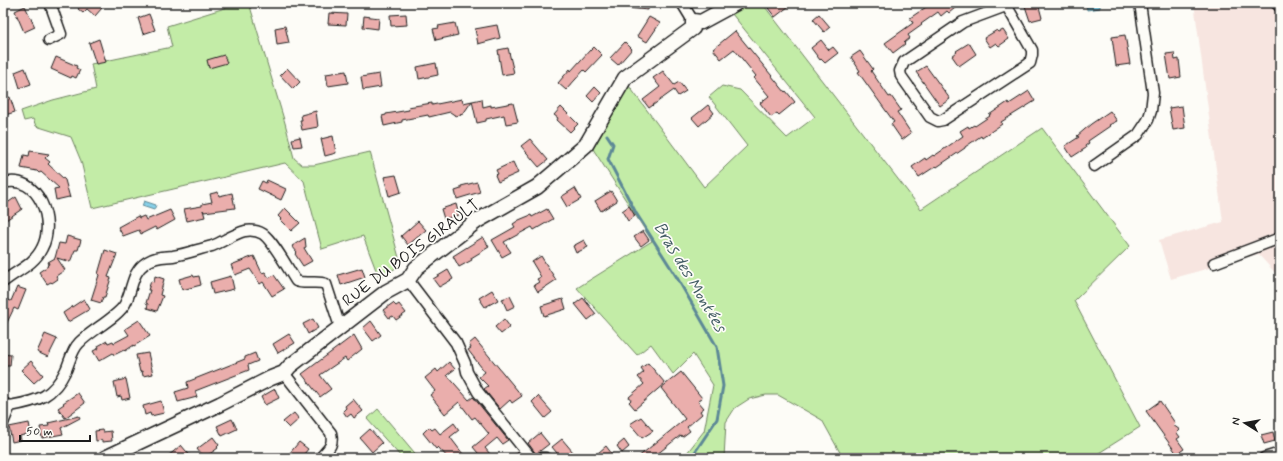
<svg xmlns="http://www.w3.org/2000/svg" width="1283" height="461" font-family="Mynerve,sans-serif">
  <rect width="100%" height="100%" fill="#fdfcf7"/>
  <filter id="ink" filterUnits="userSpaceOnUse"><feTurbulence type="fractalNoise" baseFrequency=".025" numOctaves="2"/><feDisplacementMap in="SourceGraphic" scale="8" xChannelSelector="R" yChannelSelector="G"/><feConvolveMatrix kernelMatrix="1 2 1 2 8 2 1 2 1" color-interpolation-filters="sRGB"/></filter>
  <g filter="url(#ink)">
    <path fill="#f7e5e0" d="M1194,3H1280V278L1258,254L1171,279L1159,240L1223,222Z"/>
    <path fill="#c3eca7" stroke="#708462" d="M241,3H249L285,123L294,158L302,165H314L370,152L401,265L379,278L363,236L322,249L304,181L285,163L92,208L81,161L71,137L36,126L33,119L24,121L21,111L53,100L96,89L91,64L172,47L167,26Z
      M753,3H762L921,209L1042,128L1130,246L1074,301L1140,427L1091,458H843L822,420L778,395H766L749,399L735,408L726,422L724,458H683L704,431L713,385L693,354L673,374L651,344L637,355L577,288L652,241L593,149L629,86L704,187L747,146L709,97L722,86L740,90L787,138L815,117L732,14Z
      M378,409L419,458H402L367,419Z"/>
    <path fill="#87d0e8" stroke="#5c8896" d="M1086,3H1101V4L1100,5V8L1087,10Z
      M144,201L156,205L154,210L142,206Z"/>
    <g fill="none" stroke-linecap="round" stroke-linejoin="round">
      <path stroke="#5c8896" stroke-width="3" d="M607,135L613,144L608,159L636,213L676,276L717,347L723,386L717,419L691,458"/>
    </g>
    <path fill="#eaaeac" stroke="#1c1c1c" d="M79,3H96L102,8L95,16L87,9L83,13L78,9L81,5Z
      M627,3H649L648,10L627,8Z
      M775,3H793L775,17L768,8Z
      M932,3H961L949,13L947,11L941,16L938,12L921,24L922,25L908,35L910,38L904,43L905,44L893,53L885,43L913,23L910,18Z
      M1024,3H1038L1042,18L1030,21Z
      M25,6L35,27L24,32L15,11Z
      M329,13L347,14L346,25L328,24Z
      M149,14L155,30L143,34L138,18Z
      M406,14L407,25L391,26L390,15Z
      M819,14L830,27L824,32L813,19Z
      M364,16L379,18L378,29L363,27Z
      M649,17L660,23L647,42L637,36Z
      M455,23L458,35L436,40L433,29L439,28L438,26Z
      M497,25L500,38L478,44L475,29Z
      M285,26L289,43L277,45L275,28Z
      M997,30L999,32L1003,30L1009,39L999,46L996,43L990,47L984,38Z
      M735,31L785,92L786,91L795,102L779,115L777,113L771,117L760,103L769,96L754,78L756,76L734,49L721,59L713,49Z
      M1125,35L1130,64L1116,66L1112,37Z
      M99,39L106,62L96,64L89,43Z
      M821,40L829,50L833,47L838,53L825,63L821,59L820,60L811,48Z
      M625,42L632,49L618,65L610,58Z
      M969,43L976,54L959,66L952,56L957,52L956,51Z
      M594,47L602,55L586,72L584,70L566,90L558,83L570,69L571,71L590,50V51Z
      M508,48L514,73L502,75L498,50Z
      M860,51L873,69L871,71L889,97L891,96L901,110L897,112L911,133L902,140L891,124L894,122L858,72L860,71L851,57Z
      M1174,53L1175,60L1179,59L1181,77L1170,79L1166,54Z
      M224,55L227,63L209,68L207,60Z
      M56,57L77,66L76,68L80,70L76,78L72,76L71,78L51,69Z
      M436,63L438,75L419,79L417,67Z
      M926,66L950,99L940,106L916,72Z
      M25,68L31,84L20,88L15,72Z
      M287,68L300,82L293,89L280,75Z
      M346,71L348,83L328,86L326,74Z
      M663,71L674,85L679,82L686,91L678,96L674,90L649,108L643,100L660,87L653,78Z
      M379,74L381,87L363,90L361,77Z
      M595,87L601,93L593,102L587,96Z
      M1029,91L1035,101L1001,122L1002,124L982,138L981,136L965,147V148L937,167L936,166L919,177L912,167L925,158L926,160L933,155L934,156L963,136L960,131L968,126L969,128L974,125L975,126L990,116L989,115L1008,102L1009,104Z
      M10,97L15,112L5,115L3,108V99Z
      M462,99L463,103L482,99L483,107L491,105V107L513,103L518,122L506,124L504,115L486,119V121L477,123L472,101L463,114L456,116L450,112L429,117L428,115L402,120V122L384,126L382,116L386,115V114L409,110L408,107L432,103V105Z
      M708,105L714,113L699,126L692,118Z
      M1182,106L1185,128L1173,130L1169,108Z
      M561,107L578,124L570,132L557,120L558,118L554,115Z
      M316,111L318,127L302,130L300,120H302L301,115Z
      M1110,111L1117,121L1109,125L1110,126L1088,141L1089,143L1085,146L1086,148L1072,157L1065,146L1079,137L1077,136L1091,124Z
      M333,136L336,153L325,156L321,139Z
      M300,137L302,146L294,147L292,139Z
      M530,139L548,160L539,167L521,146Z
      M30,151L49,154L45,158L50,162L48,164L65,180L70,198L69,197L56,200L54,189L59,188L41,172L39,173L37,171L21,168L24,155L29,156Z
      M513,162L518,173L498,182L495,175L498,174L496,170Z
      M396,175L401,192L389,196L384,177Z
      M267,180L286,189L281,200L258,189L262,181L266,183Z
      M477,182L480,192L457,199L455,191L461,189V186Z
      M575,188L581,199L567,207L561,197Z
      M611,191L617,201L601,211L595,201Z
      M218,192L219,196L232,193L235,208L204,212L203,210L205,217L187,221L184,209L202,206V204L212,202L210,194Z
      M16,197L22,209L3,222V206Z
      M456,204L459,215L444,219L441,209Z
      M629,206L635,216L628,221L622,211Z
      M285,208L300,223L291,231L280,220L281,219L278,216Z
      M547,209L553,219L534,230L532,227L504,242L511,252L502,257L492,240L515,227L513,224L519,220L531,215L532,217Z
      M170,210L175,220L157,230L155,227L141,234L139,230L123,236L118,227L138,216L139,218L144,216L146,220Z
      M418,221L426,230L408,245L401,236Z
      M643,231L649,240L641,246L634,237Z
      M67,236L81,240L78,250H75L70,262L57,258L65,270L56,276L58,279L52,283L51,282L47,284L39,272L48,266L47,265L49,264L48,262L55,258L59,243L65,244Z
      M483,237L489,247L471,258L472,260L459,267L453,256Z
      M305,238L306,247L304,248L312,261L303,266L295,254L297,252L292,246Z
      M584,240L588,247L576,253L573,246Z
      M105,250L117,254L108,277L111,278L105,297H103L101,303L91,300L99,275L98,274Z
      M254,256L262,273L265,272L269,278L274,275L284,289L272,296L263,282L260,284L250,269L235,275L231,265Z
      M541,256L556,280L538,292L534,285L539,282L537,279L541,277L532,262Z
      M362,268L365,277L341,285L338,275Z
      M448,270L453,279L439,287L433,279Z
      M193,275L194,277L199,276L201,285L182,290L179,279Z
      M155,276L164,279L160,295L163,296L157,311L147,308L148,304L146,303L150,290H148L151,281L154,282Z
      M231,276L234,289L213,294L210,282Z
      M17,287L26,290L18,310L14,308L3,331V304L6,305L8,300L11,301Z
      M492,290L498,300L485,307L479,298Z
      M510,296L515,306L507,310L502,299Z
      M583,298L596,314L588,320L575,304Z
      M84,299L90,309L68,322L63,313Z
      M563,299L566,309L544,316L541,306Z
      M393,303L396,306L399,304L406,313L396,320L393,316L389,318L383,310Z
      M313,319L318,328L308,334L303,324Z
      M504,319L510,327L501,334L495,327Z
      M139,320L150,336L134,346V345L125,351L124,350L114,355L113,353L99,361L93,351L99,348L98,346L107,341L108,343L113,341L114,343L129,335L125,329Z
      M371,321L381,335L373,341L363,328Z
      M45,334L57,339L48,357L37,352Z
      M289,334L295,343L278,353L273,344Z
      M354,335L362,349L347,361L345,358L320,375L331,389L320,397L302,374Z
      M475,339L522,396L512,403L510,400L500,409L484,389L488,386L479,377L485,372L468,350L471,348L469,344Z
      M148,353L153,374L143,376L142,371L140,372L136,355Z
      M255,353L258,361L248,365L249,370L195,391L197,397L178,402L175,392L188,388L187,382L245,359V357Z
      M3,354L11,355L10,366H3Z
      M31,361L43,375L34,383L21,370Z
      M449,362L455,369L447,375L469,400L473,397L474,398L508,440L502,444L497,438L485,448L490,454L485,458H482L473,447L489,434L475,417L472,419L459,402L445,414L430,395L435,391L425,378L436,369L438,372Z
      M648,363L665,383L635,409L629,402L631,400L629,397L644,384L638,377L644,372L641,368Z
      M681,372L702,398L698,401L704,408L700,411L702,414L687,427L690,431L682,437L681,435L656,455L659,458H637L685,419L661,388Z
      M126,379L130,398L122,400L121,396L117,397L114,382Z
      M275,389L279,398L265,405L261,397Z
      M78,393L85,403L65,418L58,408L64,404L63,403Z
      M538,396L552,412L545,418L532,402Z
      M353,399L363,411L354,418L351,414L347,417L343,411L346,408L345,406Z
      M161,401L164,413L151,416L150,413L145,415L143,406Z
      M1160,401L1175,423L1173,425L1180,430L1177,433L1180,437L1177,439L1184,449L1177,454L1146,411Z
      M294,413L299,419L289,428L283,422Z
      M79,416L80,418L61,428L63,434L42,438L40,427L49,426L48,423Z
      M641,417L653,431L642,438L630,424Z
      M232,419L237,429L222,436L217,426Z
      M29,423L31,433L20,436L21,440L12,442L9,427Z
      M454,423L459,430L450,437L466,458H448L438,447L436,449L423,433L429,427L432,430L435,428L440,434Z
      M370,429L382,443L372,452L360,438Z
      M102,430L103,432L111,431L112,441L102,442V440L96,441L95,431Z
      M1273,432L1275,441L1264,444L1261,435Z
      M540,433L549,444L536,454L528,443Z
      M213,437L219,445L217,447L218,448L204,458L197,449Z
      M562,439L578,458H561L552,447Z
      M624,440L629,447L622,453L617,446Z
      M299,442L308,449L301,458H295L289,454Z
      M181,445L192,458H165L173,452Z
      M606,446L615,458H603L598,453Z
      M518,452L523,458H510Z"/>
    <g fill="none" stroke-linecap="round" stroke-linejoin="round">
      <g stroke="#1c1c1c" stroke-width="13">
        <path id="street" d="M682,3L693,21
          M1005,3L1032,50V55L1030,63L943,120L938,121L930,117L901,76L900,71L904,62L963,22L1006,6
          M1276,3L1280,7
          M49,40L61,34L50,3
          M1094,166L1138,135L1148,120L1151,111L1153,93L1140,3
          M3,183C39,173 56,222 42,248C34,265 16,271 3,282
          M1214,263L1280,238
          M408,280L456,343L465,363L467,372L478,392L531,458
          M284,373L331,433C334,446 328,449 320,458
          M3,403L10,406L3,423
          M10,406C38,401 53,397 66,370C70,361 72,350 79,343C90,331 118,317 125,304C133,289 131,272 147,262C156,256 164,257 173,256C186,254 199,249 212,246C223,242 233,234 245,231C251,230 258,231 263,234C274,242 288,269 296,281C306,285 316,280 326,284L340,327
          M541,458H546
          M1264,458L1280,453"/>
      </g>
      <g stroke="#1c1c1c" stroke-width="17">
        <path id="secondary" d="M105,458L220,404L271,378L284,373L290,366L386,292L408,280L416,268L477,221L537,187L557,170L586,145L625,78L693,28V21L701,22L736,3"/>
      </g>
      <use href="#street" stroke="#fdfcf7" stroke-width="10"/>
      <use href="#secondary" stroke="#fdfcf7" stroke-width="14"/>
    </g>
  </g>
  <g text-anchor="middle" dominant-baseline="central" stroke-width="3.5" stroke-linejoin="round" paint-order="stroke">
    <g font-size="16" fill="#1c1c1c" stroke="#fdfcf7">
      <text transform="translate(411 253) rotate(-37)">RUE DU BOIS GIRAULT</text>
    </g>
    <g font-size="17" font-style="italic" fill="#415b63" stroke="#fdfcf7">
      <text transform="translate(690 277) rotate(59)">Bras des Montées</text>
    </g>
  </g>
  <rect width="1283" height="461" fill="none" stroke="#fdfcf7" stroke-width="16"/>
  <rect x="8" y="8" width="1267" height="445" fill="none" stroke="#1c1c1c" stroke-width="1.5" filter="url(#ink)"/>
  <g transform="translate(1245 423) rotate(281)" stroke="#fdfcf7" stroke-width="3" paint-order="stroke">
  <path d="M0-3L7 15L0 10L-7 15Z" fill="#1c1c1c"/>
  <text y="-6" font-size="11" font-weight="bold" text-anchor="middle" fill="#1c1c1c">N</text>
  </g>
  <path d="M20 435v6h70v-6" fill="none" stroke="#1c1c1c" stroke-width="2"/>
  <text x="26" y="435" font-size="12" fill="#1c1c1c" stroke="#fdfcf7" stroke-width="3" paint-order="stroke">50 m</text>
</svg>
